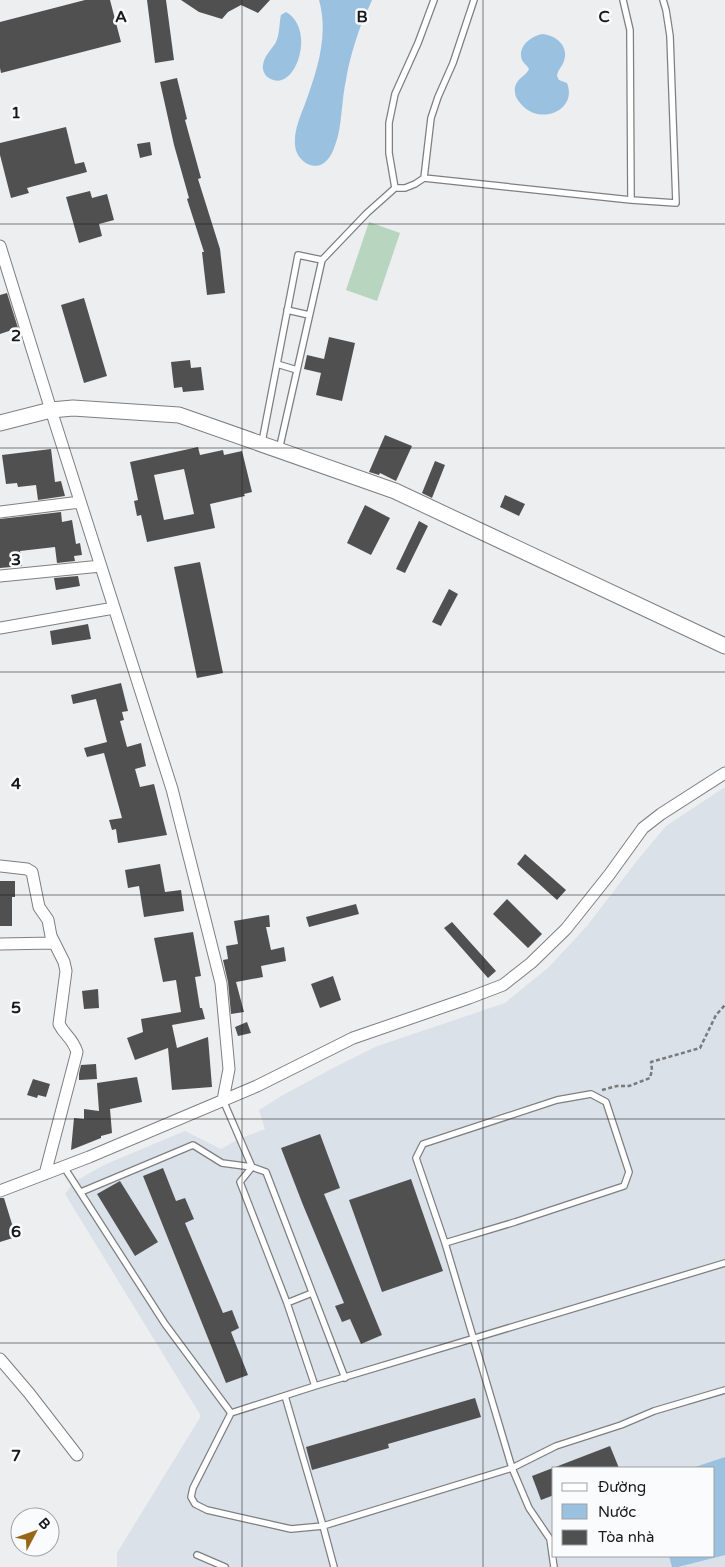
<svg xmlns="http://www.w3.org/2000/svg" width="725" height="1567" font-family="'Varela Round',sans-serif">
  <rect width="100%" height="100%" fill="#eceef0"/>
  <path fill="#dae1e9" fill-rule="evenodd" d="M725,787V1567H117V1553L201,1416L65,1194L74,1182L104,1165L185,1131L221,1149L239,1139L265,1129L259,1110L283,1095L337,1066L375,1047L505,1003L549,967L587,926L636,862L666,826ZM554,1468H714V1556H554Z"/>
  <path fill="#b7d5bf" d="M369,222L400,233L377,301L346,290Z"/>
  <path fill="#9ac2e0" d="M319,0H372C369,8 364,16 361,25C355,42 349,61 346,80C342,98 342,118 338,136C335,146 332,157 324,163C311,172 295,158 295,144C294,130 300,117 305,104C317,71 329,35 319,0Z
    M286,12C317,29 295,95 269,78C265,76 262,70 263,65C264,56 272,49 276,42C280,33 279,23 281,15Z
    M542,34C556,35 569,46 564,61C562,67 558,69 557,76L559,80L567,83C578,111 539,126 521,104C516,99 514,94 515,87C517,78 526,76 529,69C527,65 524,64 522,60C517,47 531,36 542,34Z
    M725,1457V1555L678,1567H672L669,1556H714V1468H692Z"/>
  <path fill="#515051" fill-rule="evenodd" d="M85,0H110L121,42L1,73L0,68V22Z
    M147,0H166L174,60L155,63Z
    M181,0H270L258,13L241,5L228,12L222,19L199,12Z
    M177,78L187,119L185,120L201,178L198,179L220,249L225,293L207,295L202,252H204L187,199L189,198L174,145L160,82Z
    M66,127L75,164L84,162L87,172L27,188L29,193L11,198L0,155V143Z
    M150,142L152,155L140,158L137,144Z
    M90,191L92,198L107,194L114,220L99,224L102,236L79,243L66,197Z
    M7,293L18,328L0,334V295Z
    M84,298L107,376L84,383L61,305Z
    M329,337L355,343L342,401L316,395L321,373L304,369L307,355L324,359Z
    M190,360L191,368L201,367L204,390L183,392L182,387L174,388L171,362Z
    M385,435L412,446L396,481L380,473L379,475L369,472Z
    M198,447L200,455L223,450L224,455L242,451L252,492L244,494L245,496L210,504L215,528L147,542L141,515L137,516L134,501L138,500L130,462ZM184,469L194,514L164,520L154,475Z
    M51,449L55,482L61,481L65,496L38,500L36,485L18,487L17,483L6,484L2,455Z
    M435,461L445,465L432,498L422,493Z
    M505,495L525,504L519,516L500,507Z
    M365,505L390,518L371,555L347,543Z
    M61,512L62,522L72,520L76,544L80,543L82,555L74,556L75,561L57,563L55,547L20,551L22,566L0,568V519Z
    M419,521L428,526L405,573L396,569Z
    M200,562L223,673L197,678L174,567Z
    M78,576L80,586L56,590L54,578Z
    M449,589L458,594L441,626L432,622Z
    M88,624L91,639L52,645L50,631Z
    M121,683L128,711L122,712L124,720L120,721L127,747L141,743L146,766L135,769L140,787L154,784L167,835L118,843L116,829L112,830L109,820L122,818L104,753L87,757L84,748L107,742L96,699L73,704L71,695Z
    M525,854L566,890L557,900L517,864Z
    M160,864L165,892L181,890L184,911L144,917L139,886L128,888L125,870Z
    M0,881H15V897H12V926H0Z
    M507,899L542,934L528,948L493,914Z
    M356,904L359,914L309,927L306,917Z
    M269,915L270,927H266L271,950L284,947L286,961L261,966L263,977L236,982L244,1012L231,1014L228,982L223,960L228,959L226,946L238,944L234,921Z
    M452,922L496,971L488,978L444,928Z
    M193,932L201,976L195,977L200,1008H202L205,1019L172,1025L177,1048L208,1037L212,1087L172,1090L168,1048L135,1060L127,1038L143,1032L141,1019L181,1012L176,980L163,982L154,938Z
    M333,976L341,1000L320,1008L311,984Z
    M98,989L99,1008L84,1009L82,991Z
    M247,1022L251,1033L238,1036L235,1027Z
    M96,1064L97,1079L79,1080V1074L81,1065Z
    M137,1077L142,1102L110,1109L112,1133L101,1136V1138L71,1150L74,1118L84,1119V1109L99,1111L97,1083Z
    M33,1079L50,1084L46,1097L38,1095L37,1098L27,1095Z
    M320,1134L340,1188L324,1194L382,1335L361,1344L350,1319L342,1322L335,1306L344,1303L303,1205L281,1148Z
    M163,1168L176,1201L185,1198L194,1219L185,1223L223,1313L232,1310L239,1328L231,1332L248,1375L226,1383L143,1176Z
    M411,1179L443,1271L382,1292L349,1200Z
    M120,1181L158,1242L135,1256L97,1194Z
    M0,1198H4L16,1237L0,1242Z
    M475,1398L481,1417L388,1444L389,1448L312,1470L306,1447Z
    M610,1446L619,1468H554V1495L541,1500L532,1476Z"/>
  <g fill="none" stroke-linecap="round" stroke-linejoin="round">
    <g stroke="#7e7f81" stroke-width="8">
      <path id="service" d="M623,0L630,30L631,200
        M424,178L431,118L438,97L453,63L474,0
        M395,188L389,153V123L395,94L418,43L434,0
        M287,310L309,315
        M277,364L297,370
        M262,442L298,255L322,260
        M279,450L322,260L367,213L395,188H405L415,184L424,178L631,200L676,203L670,36L666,10L663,0
        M223,1100L252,1167
        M64,1167L165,1324L231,1413
        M81,1192L193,1145L222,1163L252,1167
        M445,1243L515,1222L624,1186L629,1172L606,1102L591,1094L557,1100L423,1144L416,1158L445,1243L512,1468L529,1508L550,1539L554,1567
        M725,1263L315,1386L231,1413L193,1488L191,1497L195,1504L207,1510L291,1529L323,1526L512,1468L556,1446L621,1425L654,1411L725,1390
        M287,1303L312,1293
        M315,1386L287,1303L240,1182L252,1167L266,1172L345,1378
        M285,1396L323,1526L334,1567
        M197,1555L225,1567"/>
    </g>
    <g stroke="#7e7f81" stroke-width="13">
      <path id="minor" d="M0,246L51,410L172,789L221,983L229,1069L223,1100
        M0,512L80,502
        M0,576L101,566
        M0,628L114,608
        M0,866L27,869L32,872L39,907L48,920L51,936L64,962L66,971L59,1024C65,1036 72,1037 77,1052L45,1174
        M0,944L54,943
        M0,1191L89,1157L257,1086L353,1038L469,998L503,985L531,963L566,929L609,875L643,828L661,814L725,773
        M0,1359L29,1393L77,1455"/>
    </g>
    <g stroke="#7e7f81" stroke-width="17">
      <path id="tertiary" d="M0,423L51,410L73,408L179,415L395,491L725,646"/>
    </g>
    <path stroke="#797a7b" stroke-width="2.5" stroke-dasharray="4 2.5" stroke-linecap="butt" d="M602,1090L617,1086H629L650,1078L652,1070L651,1062L700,1048L716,1015L725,1005"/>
    <use href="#service" stroke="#fff" stroke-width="5.5"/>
    <use href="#minor" stroke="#fff" stroke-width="11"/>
    <use href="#tertiary" stroke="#fff" stroke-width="15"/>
  </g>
  <path fill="none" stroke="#19191a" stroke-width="1" stroke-opacity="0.55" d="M242,0V1567M483,0V1567M0,224H725M0,448H725M0,672H725M0,895H725M0,1119H725M0,1343H725"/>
  <g font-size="16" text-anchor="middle" font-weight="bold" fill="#19191a" stroke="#fafbfd" stroke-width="5" stroke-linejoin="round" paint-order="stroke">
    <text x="121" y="22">A</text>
    <text x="362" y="22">B</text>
    <text x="604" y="22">C</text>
    <text x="16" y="118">1</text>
    <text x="16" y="341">2</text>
    <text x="16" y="565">3</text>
    <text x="16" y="789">4</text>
    <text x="16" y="1013">5</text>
    <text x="16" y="1237">6</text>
    <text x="16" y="1461">7</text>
  </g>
  <rect x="552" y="1467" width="162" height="90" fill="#fafbfd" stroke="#a0a1a2"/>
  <rect x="562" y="1483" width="25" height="8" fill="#ffffff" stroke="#a0a1a2"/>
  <text x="598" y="1492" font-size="15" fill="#19191a">Đường</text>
  <rect x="562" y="1504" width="25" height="15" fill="#9ac2e0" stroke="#a0a1a2"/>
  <text x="598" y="1517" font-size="15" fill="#19191a">Nước</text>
  <rect x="562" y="1530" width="25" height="15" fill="#515051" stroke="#a0a1a2"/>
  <text x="598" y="1542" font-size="15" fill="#19191a">Tòa nhà</text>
  <g transform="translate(35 1532) rotate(49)"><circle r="24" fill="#fafbfd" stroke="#a0a1a2"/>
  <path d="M0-4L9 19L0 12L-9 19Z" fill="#976619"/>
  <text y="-8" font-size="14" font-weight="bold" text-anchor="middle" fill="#19191a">B</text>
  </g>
</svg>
